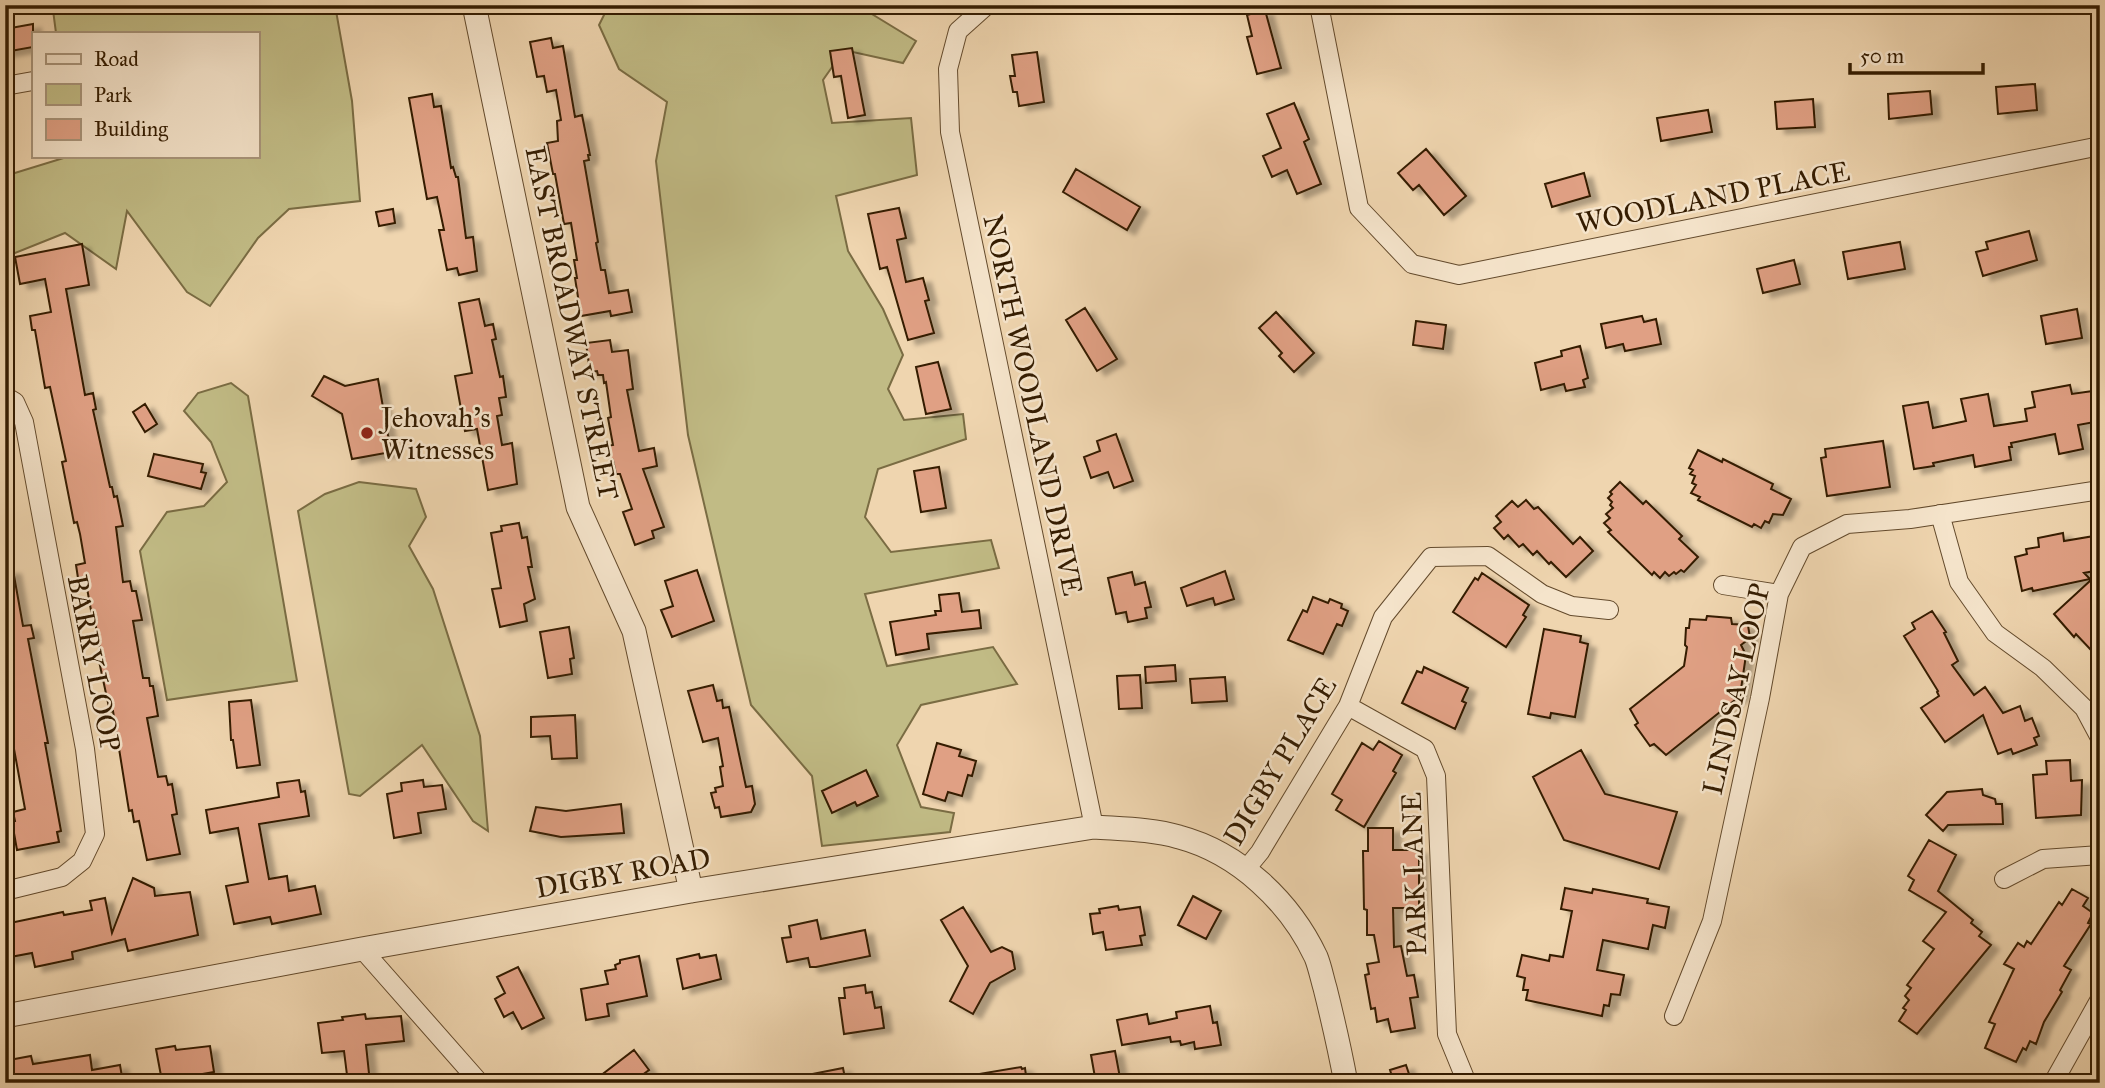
<svg xmlns="http://www.w3.org/2000/svg" width="2105" height="1088" font-family="'IM FELL Great Primer',serif">
  <defs>
    <filter id="shadow"><feDropShadow dx="8" dy="4.5" stdDeviation="2" flood-color="#0004"/></filter>
  </defs>
  <rect width="100%" height="100%" fill="#efd5af"/>
  <filter id="stains"><feTurbulence type="fractalNoise" baseFrequency=".00286" numOctaves="4"/><feColorMatrix values="0 0 0 0 .2 0 0 0 0 .09 0 0 0 0 .02 0 0 0 .5 -.17"/></filter>
  <radialGradient id="worn" r=".72"><stop offset=".6" stop-color="#630" stop-opacity="0"/><stop offset="1" stop-color="#630" stop-opacity=".3"/></radialGradient>
  <path fill="#c1bb85" stroke="#7a6c43" stroke-width="2" d="M5,5H335L352,101L360,201L289,209L258,238L210,306L187,292L127,211L116,269L65,233L5,257V176L70,156H257V33H56L53,10L5,11Z
    M609,5H857L916,41L903,63L844,50L823,80L832,123L911,118L917,175L836,196L848,251L883,309L903,355L888,389L904,420L963,414L966,439L878,469L865,517L891,552L991,540L999,568L865,594L887,666L993,647L1017,684L921,705L897,745L921,807L954,813L950,832L822,846L812,776L751,705L688,435L656,161L667,102L619,69L599,25Z
    M231,383L248,396L297,681L167,700L140,551L167,512L204,506L227,482L211,442L184,411L198,393Z
    M359,482L416,489L426,517L409,546L433,589L480,736L488,831L473,821L422,745L360,796L349,794L298,511L325,494Z"/>
  <path fill="#e0a084" stroke="#341c01" stroke-width="2" filter="url(#shadow)" d="M1265,10L1281,68L1257,74L1247,37L1252,36L1247,15Z
    M33,24V47L5,52V29Z
    M551,38L553,48L563,46L575,117L582,115L590,155H588L589,160L584,161L598,242L596,243L601,270H605L609,293L628,290L632,312L611,316L610,311L581,316L575,278H577L574,260H577L571,223L564,224L555,174H553L547,143L558,141L557,121L561,120L556,90L547,92L544,76L537,77L530,42Z
    M852,48L865,115L848,118L841,76L834,77L830,51Z
    M1037,52L1044,102L1019,106L1017,92H1013L1010,76H1015L1012,55Z
    M2035,84L2037,110L1998,114L1996,87Z
    M1930,91L1932,114L1889,119L1888,94Z
    M432,94L434,107L441,106L451,168L453,167L456,177H458L466,238L473,237L477,271L459,275L457,268L447,270L439,230H444L437,197L427,199L409,98Z
    M1813,99L1815,127L1777,129L1775,102Z
    M1294,103L1309,139L1304,142L1321,184L1297,194L1287,170L1272,177L1263,156L1281,148L1267,114Z
    M1708,110L1712,132L1661,141L1657,118Z
    M1426,149L1466,196L1444,215L1419,185L1413,190L1398,173Z
    M1076,169L1140,207L1127,230L1063,192Z
    M1584,173L1590,196L1552,207L1545,184Z
    M899,208L906,238L897,240L906,282L923,278L929,300L925,301L934,333L908,340L887,267L880,269L868,214Z
    M393,209L395,223L379,226L376,212Z
    M2029,231L2037,260L1983,276L1976,252L1988,249L1986,242Z
    M1900,242L1905,269L1848,279L1843,252Z
    M82,244L89,285L66,289L85,395L93,393L96,409L93,410L110,487H112L114,497L117,496L123,526L116,527L123,582L130,581L132,591H136L142,620L133,621L143,678H149L150,686H153L158,716L147,718L158,777L166,776L168,785L172,784L177,814L172,815L180,854L147,860L139,821L134,822L132,810L129,811L113,711L110,712L99,661L102,660L94,616H92L85,577L78,578L76,565L85,563L80,534L77,522L74,523L62,462L66,461L50,387L45,388L35,330H32L30,316L51,312L45,279L20,284L15,257Z
    M1794,260L1800,284L1763,293L1757,269Z
    M479,299L485,326L493,324L496,339L492,340L500,377L503,376L506,397L499,398L502,415L497,416L502,445L512,443L517,484L488,490L477,429L465,431L455,376L472,373L459,303Z
    M1085,308L1117,359L1097,371L1066,320Z
    M2077,309L2082,338L2046,344L2041,316Z
    M1276,312L1314,353L1294,372L1279,356L1282,353L1259,328Z
    M1642,316L1644,322L1656,319L1661,344L1625,351L1623,344L1606,348L1601,324Z
    M1416,321L1446,325L1443,349L1413,345Z
    M610,340L612,352L628,350L633,389L627,390L639,451L654,448L657,466L643,469L664,527L652,531L654,538L635,545L623,512L632,509L620,474H616L613,460L610,461L607,446L613,445L608,418L611,417L606,382L604,383L603,375H598L597,371L590,372L586,343Z
    M1580,346L1588,378L1583,380L1585,387L1566,391L1564,384L1541,390L1535,363L1562,356L1561,351Z
    M938,362L951,409L926,414L916,367Z
    M324,376L345,386L378,379L391,452L352,459L342,414L312,396Z
    M2070,385L2072,394L2100,390V421L2078,425L2083,449L2059,454L2055,434L2011,443L2012,447H2009L2011,460L1975,467L1973,455L1933,463L1934,466L1914,469L1903,406L1928,402L1933,428L1966,421L1961,399L1988,394L1994,426L2027,421L2025,409L2035,407L2032,392Z
    M145,404L157,424L145,432L133,412Z
    M1116,434L1133,481L1114,488L1108,472L1091,478L1084,457L1100,451L1097,441Z
    M1883,441L1890,487L1827,496L1821,458L1826,457L1825,449Z
    M1698,450L1722,462L1723,459L1773,484L1771,489L1791,499L1783,515L1773,514L1769,523L1765,521L1761,528L1754,524L1752,527L1698,500L1700,497L1691,493L1696,485L1692,483L1695,476L1690,474L1693,470L1689,468Z
    M154,454L203,464L201,472L206,473L201,489L148,476Z
    M939,467L946,508L921,512L914,471Z
    M1620,482L1643,504L1646,501L1682,536L1679,539L1698,557L1684,572L1681,570L1676,574L1674,572L1669,576L1665,572L1660,578L1654,572L1652,575L1608,532L1611,530L1604,523L1610,518L1606,514L1613,508L1610,505L1612,502L1608,498L1612,494L1610,492Z
    M1526,500L1534,509L1538,507L1573,544L1580,537L1593,551L1566,577L1551,562L1549,564L1537,551L1533,555L1523,544L1519,547L1508,535L1504,539L1494,528L1501,522L1496,516L1512,501L1518,507Z
    M519,523L522,538L527,537L532,567H528L535,599L524,604L527,621L500,627L492,589L501,588L491,533L502,531L501,526Z
    M2063,533L2064,541L2100,535V570L2084,573L2090,579L2033,591L2032,588L2022,591L2015,557L2027,554L2026,549L2039,547L2038,538Z
    M5,570H13L23,626L31,625L34,638L28,639L48,743H45L61,831L57,832L59,842L17,850L12,822L15,821L13,812L25,809L14,749L5,751Z
    M697,570L714,621L672,637L661,610L673,606L665,581Z
    M1225,571L1234,599L1215,605L1213,598L1187,606L1181,588Z
    M1132,572L1135,585L1145,582L1151,607L1145,608L1147,618L1128,622L1126,612L1116,614L1108,578Z
    M1482,573L1529,605L1523,615L1526,617L1506,647L1453,612L1475,578L1478,580Z
    M2091,580L2100,590V641L2091,650L2076,634L2074,637L2054,614Z
    M959,593L962,612L979,610L981,628L927,634L929,649L896,655L890,622L936,615L935,611H941L939,595Z
    M1313,597L1328,603L1330,599L1342,604L1341,608L1348,611L1342,626L1337,624L1323,654L1288,640L1303,610L1307,612Z
    M1932,611L1946,632L1944,633L1958,661L1952,665L1974,695L1985,687L2003,713L2020,706L2025,721L2032,718L2039,736L2034,738L2037,745L2013,754L2011,749L1998,754L1983,715L1945,742L1921,708L1939,696L1937,692L1938,691L1904,636L1915,629L1912,623Z
    M1707,616L1731,618L1732,624L1748,625L1750,638L1741,645L1746,655L1740,696L1666,755L1654,744L1650,746L1635,725L1638,723L1630,709L1684,666L1687,647L1685,645L1686,628H1689L1690,619L1706,620Z
    M569,627L574,658L570,659L572,674L548,678L540,632Z
    M1544,629L1581,636L1580,642L1588,644L1575,717L1551,713L1550,718L1528,714Z
    M1175,665L1176,681L1146,683L1145,667Z
    M1424,667L1468,688L1462,701L1466,703L1455,729L1402,703L1417,671L1422,673Z
    M1140,675L1142,708L1119,709L1117,676Z
    M1225,677L1227,701L1192,703L1190,679Z
    M713,685L717,701L722,700L723,708L729,707L746,787L752,786L755,804L751,812L721,817L719,807L715,808L711,793L716,792L715,788L723,786L720,767L723,766L718,738L703,742L688,691Z
    M251,700L260,765L237,768L233,740H231L229,702Z
    M575,715L577,758L552,759L550,736L531,737V717Z
    M1379,741L1402,755L1393,771L1396,773L1364,827L1336,810L1342,800L1332,794L1362,743L1373,750Z
    M937,743L961,750L959,756L976,761L972,776L968,775L962,796L948,792L945,801L923,794Z
    M1581,750L1605,794L1677,812L1659,869L1564,840L1533,777Z
    M2070,760L2071,781L2082,780L2081,815L2036,818L2033,775L2047,774L2046,761Z
    M866,770L878,796L857,806L855,802L832,813L822,791Z
    M299,780L301,792L305,791L309,816L259,824L269,879L287,876L289,891L315,886L321,914L272,924L270,917L234,924L226,886L248,882L238,828L210,833L206,810L279,797L277,783Z
    M423,780L424,787L442,785L446,809L418,813L421,833L394,838L387,794L402,791L401,783Z
    M1982,789L1983,795L1995,799L1996,804H2002L2003,824L1948,825L1943,831L1926,815L1947,792Z
    M621,804L624,833L561,837L530,831L536,807L566,811Z
    M1368,828H1393V850H1419V908H1393L1394,947L1401,946L1407,976L1414,975L1418,997L1410,998L1415,1028L1391,1032L1388,1019L1377,1022L1375,1008L1371,1009L1365,975L1369,974L1367,964L1379,962L1374,935H1367V910L1364,909L1363,851H1368Z
    M1929,840L1956,855L1938,891L1973,920L1971,923L1982,932L1979,936L1991,945L1917,1034L1899,1021L1906,1010L1903,1008L1909,1000L1905,996L1911,988L1907,985L1934,949L1923,941L1946,912L1909,890L1914,880L1908,876Z
    M133,878L154,888L155,896L190,892L198,935L128,951L125,939L72,952L73,959L35,967L32,953L5,958V924L63,912L64,915L92,910L90,901L105,898L112,933Z
    M1565,888L1592,893L1593,889L1648,899L1647,903L1669,907L1665,928L1653,925L1648,949L1603,940L1597,970L1624,975L1620,995L1611,994L1609,1006L1604,1005L1602,1016L1526,1000L1528,990H1523L1525,978L1517,976L1522,955L1549,961L1550,955L1563,957L1572,911L1561,909Z
    M2072,889L2088,898L2083,906L2093,913L2088,923L2091,924L2064,966L2071,970L2060,990L2062,992L2044,1022L2036,1044L2030,1041L2026,1050L2023,1048L2016,1062L1985,1048L1995,1024L1989,1022L2014,969L2004,964L2018,943L2024,947L2027,941L2031,944L2059,902L2062,905Z
    M1193,896L1221,911L1206,939L1178,925Z
    M1118,906L1119,910L1140,907L1145,935L1140,936L1142,945L1106,950L1103,932L1093,934L1090,914L1100,913L1099,909Z
    M963,907L991,952L1002,947L1012,952L1015,969L990,983L973,1014L950,1001L968,966L941,920Z
    M817,920L821,939L865,930L870,956L816,967H810L808,958L787,962L782,938L791,937L789,926Z
    M699,954L700,958L716,955L721,979L683,989L677,959Z
    M639,956L647,996L607,1004L609,1016L586,1020L581,989L608,984L605,971L616,969L615,965L620,963V960Z
    M518,967L544,1018L522,1029L513,1012L504,1017L495,999L505,993L497,977Z
    M865,985L866,993L872,992L875,1008L881,1007L884,1028L844,1034L839,998H845L844,988Z
    M1210,1006L1213,1023L1217,1022L1221,1045L1195,1049L1194,1042L1181,1045L1180,1041L1171,1042L1170,1037L1122,1045L1117,1020L1147,1014L1149,1024L1177,1018L1176,1012Z
    M365,1014L366,1019L401,1016L404,1041L366,1045L370,1083H348L344,1051L322,1053L318,1023L343,1020L342,1017Z
    M175,1046L176,1050L210,1046L214,1072L162,1081L156,1049Z
    M634,1050L649,1070L641,1076L646,1083H591Z
    M1115,1051L1121,1083H1096L1091,1055Z
    M90,1055L92,1070L120,1065L123,1083H13L9,1060L31,1056L33,1064Z
    M1406,1065L1412,1083H1394L1390,1070Z
    M1021,1067L1022,1069L1025,1068L1027,1083H974L973,1075Z
    M843,1068L846,1083H803L802,1076Z"/>
  <g fill="none" stroke-linecap="round" stroke-linejoin="round">
    <g stroke="#634a2c" stroke-width="20">
      <path id="minor" d="M987,5L958,31L948,69L950,132L1094,827
        M1319,5L1359,208L1412,264L1459,275L2100,146
        M5,86L33,81
        M5,396L15,402L24,422L85,749L95,834L82,861L62,877L5,891
        M1940,514L1959,582L1995,633L2043,668L2084,708L2100,738
        M1723,585L1779,594
        M1348,706L1425,749L1436,776L1447,1034L1467,1083
        M1246,869L1260,852L1348,706L1383,617L1431,557L1488,556L1542,594L1572,606L1609,610
        M2004,879L2043,859L2100,855
        M362,949L480,1083
        M1674,1016L1712,921L1760,698L1779,594L1802,547L1847,524L1910,519L2100,490
        M2053,1083L2100,999"/>
    </g>
    <g stroke="#634a2c" stroke-width="25">
      <path id="tertiary" d="M474,5L578,507L634,631L691,891
        M5,1016L362,949L691,891L1094,827C1122,829 1152,829 1179,837C1239,853 1290,902 1316,957C1320,967 1322,978 1325,988C1333,1020 1340,1051 1346,1083"/>
    </g>
    <use href="#minor" stroke="#f5e4cb" stroke-width="18"/>
    <use href="#tertiary" stroke="#f5e4cb" stroke-width="23"/>
  </g>
  <circle fill="#8f2418" stroke="#f5e4cb" stroke-width="2.5" cx="367" cy="433" r="7"/>
  <g text-anchor="middle" dominant-baseline="central" stroke-width="5" stroke-linejoin="round" paint-order="stroke">
    <g font-size="28" fill="#341c01" stroke="#f5e4cb">
      <text transform="translate(1713 197) rotate(-11)">WOODLAND PLACE</text>
      <text transform="translate(572 323) rotate(78)">EAST BROADWAY STREET</text>
      <text transform="translate(1033 405) rotate(78)">NORTH WOODLAND DRIVE</text>
      <text transform="translate(94 663) rotate(79)">BARRY LOOP</text>
      <text transform="translate(1736 689) rotate(-77)">LINDSAY LOOP</text>
      <text transform="translate(1280 761) rotate(-59)">DIGBY PLACE</text>
      <text transform="translate(623 873) rotate(-10)">DIGBY ROAD</text>
      <text transform="translate(1414 874) rotate(-92)">PARK LANE</text>
    </g>
    <g font-size="28" fill="#341c01" stroke="#f5e4cb" text-anchor="start">
      <text x="381" y="417">Jehovah's<tspan x="381" dy="32">Witnesses</tspan></text>
    </g>
  </g>
  <rect width="2105" height="1088" fill="none" stroke="#efd5af" stroke-width="28"/>
  <rect x="7" y="7" width="2091" height="1074" fill="none" stroke="#341c01" stroke-width="3.5"/>
  <rect x="14" y="14" width="2077" height="1060" fill="none" stroke="#341c01" stroke-width="2"/>
  <rect x="32" y="32" width="228" height="126" fill="#f5e4cb" stroke="#a8947a" stroke-width="2"/>
  <rect x="46" y="54" width="35" height="10" fill="#f5e4cb" stroke="#a8947a" stroke-width="2"/>
  <text x="94" y="66" font-size="21" fill="#341c01">Road</text>
  <rect x="46" y="84" width="35" height="21" fill="#c1bb85" stroke="#a8947a" stroke-width="2"/>
  <text x="94" y="102" font-size="21" fill="#341c01">Park</text>
  <rect x="46" y="119" width="35" height="21" fill="#e0a084" stroke="#a8947a" stroke-width="2"/>
  <text x="94" y="136" font-size="21" fill="#341c01">Building</text>
  <path d="M1850 63v10h133v-10" fill="none" stroke="#341c01" stroke-width="3.5"/>
  <text x="1860" y="63" font-size="21" fill="#341c01" stroke="#f5e4cb" stroke-width="5" paint-order="stroke">50 m</text>
  <rect width="100%" height="100%" filter="url(#stains)"/>
  <rect width="100%" height="100%" fill="url(#worn)"/>
</svg>
